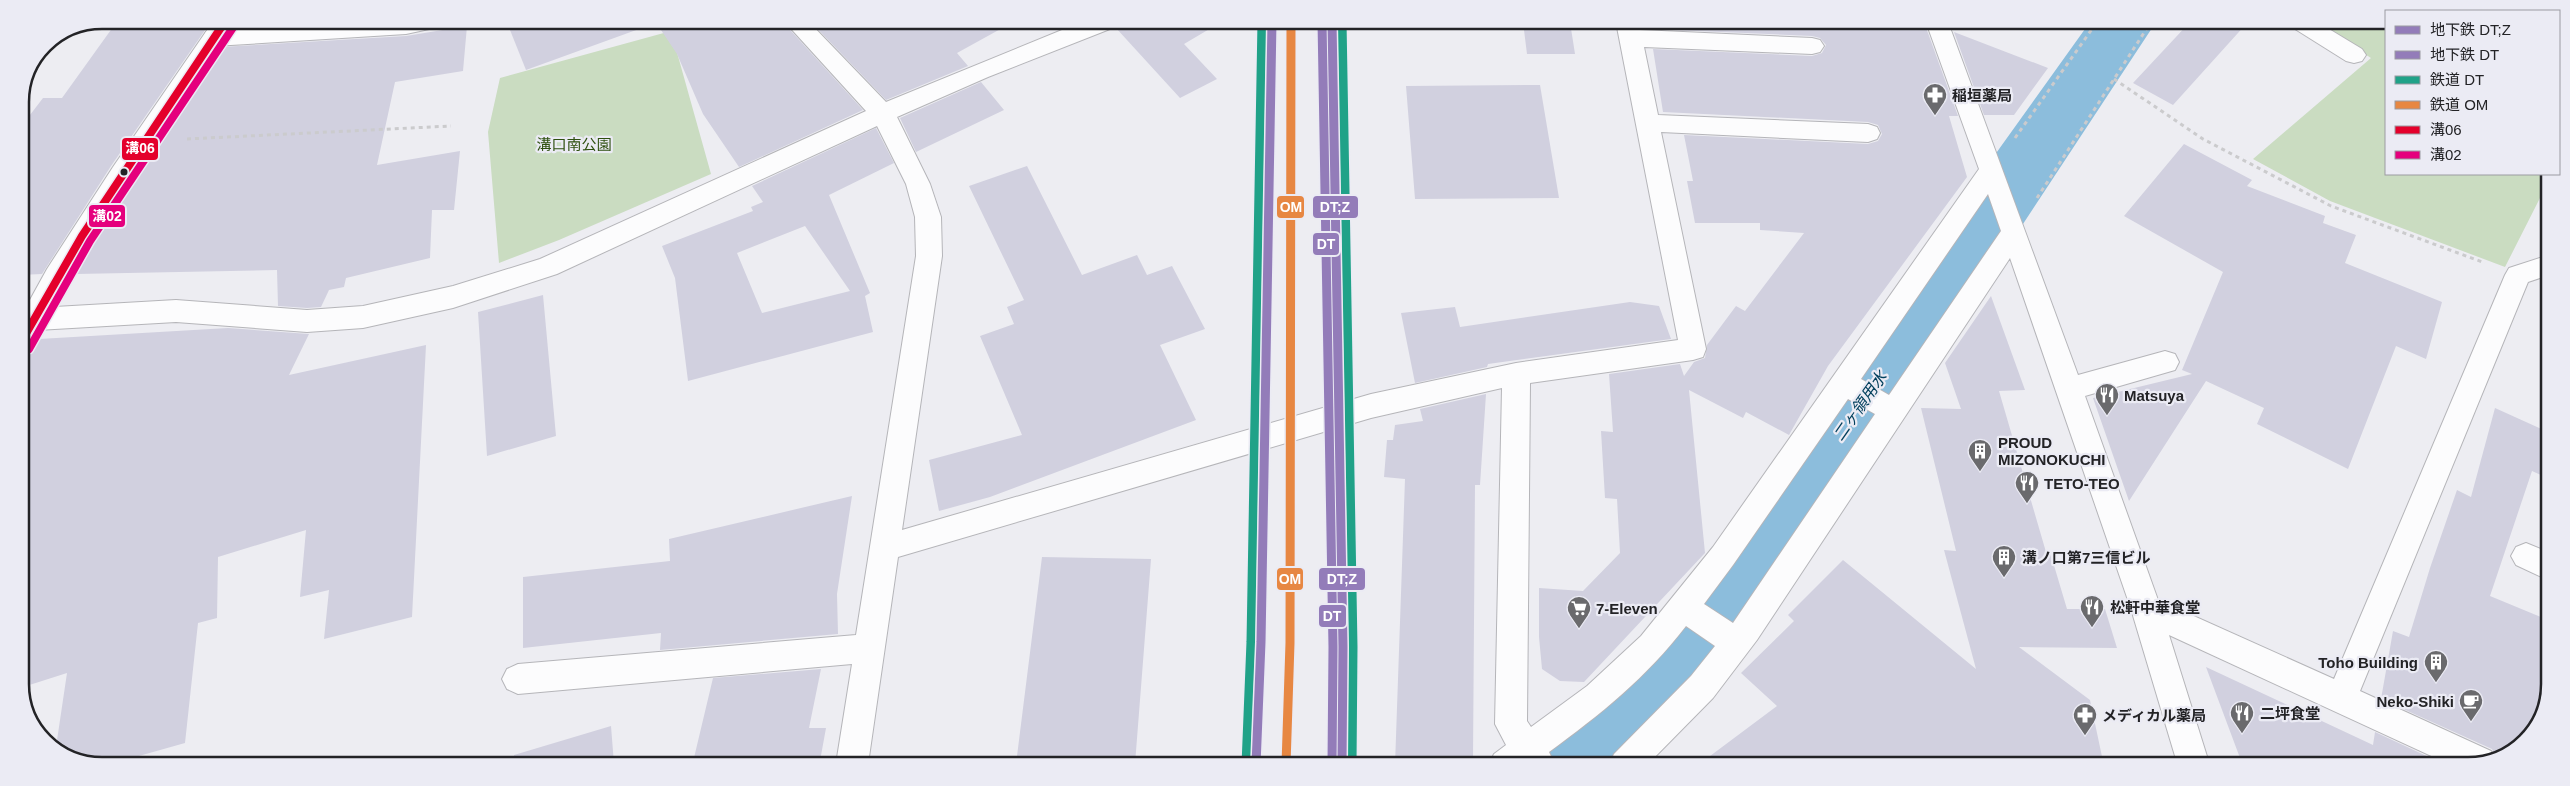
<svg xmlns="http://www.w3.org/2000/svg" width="2570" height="786" font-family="Helvetica,'Noto Sans JP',sans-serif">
  <rect width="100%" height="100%" fill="#ededf2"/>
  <path fill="#cadcc1" d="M2316,23H2386V174H2549V201L2540,198L2505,267L2330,201L2253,159L2371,58Z
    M671,31L711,174L559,240L499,263L488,132L500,78Z"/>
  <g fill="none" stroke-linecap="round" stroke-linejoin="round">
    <path fill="#8cbddc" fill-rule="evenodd" d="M2090,22H2156L1728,672L1654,749L1635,765H1521L1534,733L1590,689L1666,614Z"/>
  </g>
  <path fill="#d1d0df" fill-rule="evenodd" d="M118,20H212L111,166L42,274L20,275V128L43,98H62Z
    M239,20H336L235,27Z
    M506,20L649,21L650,25L526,70Z
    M655,21H782L863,110L739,167L703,114L677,54Z
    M810,21H1015L957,53L968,66L886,100Z
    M1120,21H1223L1184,44L1217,79L1180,98L1116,28Z
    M1523,22H1570L1575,54H1527Z
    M1649,22H1924L1958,116H1949L1967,177L1828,366L1789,435L1746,412L1743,418L1689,390L1705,553L1584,682L1560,681L1542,669L1539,637V588L1583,591L1620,553L1617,499L1605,498L1601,431L1613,432L1609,374L1680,364L1684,376L1694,362L1705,358L1707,345L1736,306L1745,311L1804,233L1760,230V223H1695L1687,181H1693L1684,135L1868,144L1878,141L1882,134L1878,125L1868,122L1663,112L1653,49L1812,56L1822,53L1826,45L1820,38L1812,36L1650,29Z
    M2190,22L2247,23L2173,105L2133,83Z
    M467,26L463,71L395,82L377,165L460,151L454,210H432L430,258L346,278L344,287L329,290L321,307L307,308L278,306L277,270L76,274L93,244L221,47L406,36Z
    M1954,32L2048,68L2014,115H1984Z
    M981,82L1004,110L916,152L900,118Z
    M1540,85L1559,198L1415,199L1406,86Z
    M876,128L894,163L829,195L870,293L865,296L873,332L688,381L675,278L662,246L753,211L751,207L763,202L752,186ZM805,226L850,291L762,313L737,253Z
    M2184,144L2252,180L2247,186L2325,216L2323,223L2356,235L2345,263L2442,302L2426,359L2396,346L2348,469L2257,424L2264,408L2206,381L2129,501L2093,398L2192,374L2182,370L2223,272L2124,216Z
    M1027,166L1082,275L1137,255L1147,275L1172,266L1205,329L1160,345L1196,420L990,497L939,511L929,460L1022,435L980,336L1014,324L1007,307L1024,300L969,186Z
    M543,295L556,436L487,456L478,312Z
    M1991,296L2025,390L1999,391L2046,552H2050L2067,609H2105L2117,648L2019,647L2090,700L2104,766L1698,765L1777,706L1741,673L1794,621L1788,615L1843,560L1976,669L1944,550L1956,551L1921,408L1961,409L1945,363Z
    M1630,302L1659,306L1671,339L1488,364L1487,367L1415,383L1401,313L1455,307L1460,327Z
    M228,328L309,334L289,375L426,345L412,617L324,639L329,590L300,597L306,530L218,557L217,618L198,623L185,743L114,763H80L56,747L67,673L20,688V357L32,353L39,339Z
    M1486,394L1480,485H1475L1473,760L1458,765H1395L1405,479L1384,477L1387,440H1393L1395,425L1423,421L1420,409Z
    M2495,408L2548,432V478L2532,471L2490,596L2548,620L2547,706L2518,749L2496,757L2492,749L2381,699L2393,631L2409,637L2430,568L2457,490L2471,497Z
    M852,496L837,594L838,634L660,650L661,633L523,648V577L670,561L669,539Z
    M1042,557L1151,559L1135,764H1016Z
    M2206,667L2373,745L2375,732L2448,766H2243Z
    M821,669L809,728H826L820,761L693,762L713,678Z
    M611,726L614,764H515L514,755Z"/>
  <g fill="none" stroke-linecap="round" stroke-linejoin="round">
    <g stroke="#b5b5b9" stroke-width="2">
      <path id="minor" d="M370,20H446L443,26L406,34L214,46L206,44L203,38L206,32L214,30Z
        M784,21H808L886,102L1084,21H1118L1115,27L988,77L897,117L930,184L941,217L942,256L902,530L1371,394L1516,363L1678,340L1616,22H1638L1640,30L1812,38L1820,40L1824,46L1820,52L1812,54L1644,47L1658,115L1868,124L1877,127L1880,133L1877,139L1868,142L1661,132L1706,349L1703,357L1693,360L1530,383L1527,721L1531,727L1587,686L1641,636L1713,547L1979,169L1926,22H1948L2078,375L2165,351L2175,354L2179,362L2175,370L2085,396L2158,600L2334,679L2505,275L2509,268L2549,255V275L2528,282L2360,691L2491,751L2494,757L2469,766H2453L2169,635L2210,766H2178L2131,609L2010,258L1757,640L1713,698L1647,765H1609L1614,754L1691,676L1715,646L1686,626C1646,678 1601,714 1549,752L1555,765H1489L1494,754L1506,745L1495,724L1502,388L1371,418L898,557L868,764H836L852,664L518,694L507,689L502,679L507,669L518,664L856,635L916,256L915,217L906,184L877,126L557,274L453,308L363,328L307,332L176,322L20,331V309L176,300L307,310L363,306L453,286L540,259L866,111ZM1988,194L2001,231L1889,395L1861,379ZM1848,399L1875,414L1733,623L1704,604L1733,565Z
        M2292,23H2319L2362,49L2366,55L2362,61L2354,63L2346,61L2295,29Z
        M2526,543L2548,552V580L2516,565L2511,556L2516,547Z"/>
    </g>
    <g stroke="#b5b5b9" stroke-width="2">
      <path id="major" d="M214,20H237L91,243L30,352L20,355V318L47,269L113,167Z"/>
    </g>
    <path stroke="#cbcbcd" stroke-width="3" stroke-dasharray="4 4" stroke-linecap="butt" d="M2114,79L2203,139L2331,206L2485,263
      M2015,138L2097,22
      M187,139L451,126
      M2037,198L2151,22"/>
    <use href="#minor" fill="#fcfcfd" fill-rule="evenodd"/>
    <use href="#major" fill="#fcfcfd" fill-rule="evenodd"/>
    <g stroke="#ebebf4" stroke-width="11">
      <path id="bus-1" d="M20,344L82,236L226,20"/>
    </g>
    <g stroke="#ebebf4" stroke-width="11">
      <path id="bus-2" d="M29,349L90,241L234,26"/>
    </g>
    <use href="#bus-1" stroke="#e4002b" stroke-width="8"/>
    <use href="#bus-2" stroke="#e5007d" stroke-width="8"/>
    <g stroke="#ebebf4" stroke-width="12">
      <path id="rail-1" d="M1342,21L1353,647L1352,765
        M1246,765L1251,642L1262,21"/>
    </g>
    <g stroke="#ebebf4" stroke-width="12">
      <path id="rail-2" d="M1286,765L1290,643L1291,21"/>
    </g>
    <use href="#rail-1" stroke="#20a288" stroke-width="9"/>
    <use href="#rail-2" stroke="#e78742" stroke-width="9"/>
    <g stroke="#ebebf4" stroke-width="12">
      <path id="metro-1" d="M1332,21L1343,647L1342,765
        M1256,765L1261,642L1272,21"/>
    </g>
    <g stroke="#ebebf4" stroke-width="12">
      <path id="metro-2" d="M1322,21L1333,647L1332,765"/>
    </g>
    <use href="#metro-1" stroke="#937cb9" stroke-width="9"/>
    <use href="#metro-2" stroke="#937cb9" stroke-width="9"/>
  </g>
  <defs>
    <g id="pharmacy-pin" transform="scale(1.25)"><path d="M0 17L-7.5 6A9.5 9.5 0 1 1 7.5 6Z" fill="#6a6a6d" stroke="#ebebf4"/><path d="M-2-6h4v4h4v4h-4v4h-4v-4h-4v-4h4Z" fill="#fff"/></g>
    <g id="restaurant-pin" transform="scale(1.25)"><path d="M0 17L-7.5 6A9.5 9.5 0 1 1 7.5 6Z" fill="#6a6a6d" stroke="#ebebf4"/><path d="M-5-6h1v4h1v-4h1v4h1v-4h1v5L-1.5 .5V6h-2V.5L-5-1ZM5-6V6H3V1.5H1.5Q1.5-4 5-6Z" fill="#fff"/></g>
    <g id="building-pin" transform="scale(1.25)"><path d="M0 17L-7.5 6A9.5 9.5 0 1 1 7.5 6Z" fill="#6a6a6d" stroke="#ebebf4"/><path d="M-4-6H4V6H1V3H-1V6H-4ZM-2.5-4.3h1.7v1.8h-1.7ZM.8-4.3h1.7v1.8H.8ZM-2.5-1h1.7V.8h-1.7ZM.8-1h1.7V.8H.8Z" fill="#fff"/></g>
    <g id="supermarket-pin" transform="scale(1.25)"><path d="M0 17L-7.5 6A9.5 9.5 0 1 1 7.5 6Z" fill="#6a6a6d" stroke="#ebebf4"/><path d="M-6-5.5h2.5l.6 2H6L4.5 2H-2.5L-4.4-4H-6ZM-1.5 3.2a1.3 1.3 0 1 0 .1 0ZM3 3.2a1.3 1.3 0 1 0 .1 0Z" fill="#fff"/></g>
    <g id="cafe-pin" transform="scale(1.25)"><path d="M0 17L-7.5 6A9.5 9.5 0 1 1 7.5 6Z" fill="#6a6a6d" stroke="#ebebf4"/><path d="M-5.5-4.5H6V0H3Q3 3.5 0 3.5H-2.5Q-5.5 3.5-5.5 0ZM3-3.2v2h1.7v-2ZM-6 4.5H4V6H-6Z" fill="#fff"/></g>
  </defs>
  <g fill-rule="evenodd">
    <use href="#pharmacy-pin" x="1935" y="95"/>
    <use href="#restaurant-pin" x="2107" y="395"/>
    <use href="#building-pin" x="1980" y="451"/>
    <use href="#restaurant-pin" x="2027" y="483"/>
    <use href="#building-pin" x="2004" y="557"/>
    <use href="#restaurant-pin" x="2092" y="607"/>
    <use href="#supermarket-pin" x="1579" y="608"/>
    <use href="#building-pin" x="2436" y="662"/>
    <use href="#cafe-pin" x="2471" y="701"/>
    <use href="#restaurant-pin" x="2242" y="713"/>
    <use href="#pharmacy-pin" x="2085" y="715"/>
  </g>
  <circle fill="#232326" stroke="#ebebf4" stroke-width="2" cx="124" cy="172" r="4.5"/>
  <g text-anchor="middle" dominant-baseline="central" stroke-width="4.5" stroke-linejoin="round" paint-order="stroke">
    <g font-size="15" font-weight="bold" fill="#232326" stroke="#ebebf4" text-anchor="start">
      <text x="1952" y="95">稲垣薬局</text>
      <text x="2124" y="395">Matsuya</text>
      <text x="1998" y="442">PROUD<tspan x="1998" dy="17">MIZONOKUCHI</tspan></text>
      <text x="2044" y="483">TETO-TEO</text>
      <text x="2022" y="557">溝ノ口第7三信ビル</text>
      <text x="2110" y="607">松軒中華食堂</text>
      <text x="1596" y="608">7-Eleven</text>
      <text x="2418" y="662" text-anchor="end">Toho Building</text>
      <text x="2454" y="701" text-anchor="end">Neko-Shiki</text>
      <text x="2260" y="713">二坪食堂</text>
      <text x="2102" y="715">メディカル薬局</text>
    </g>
    <g font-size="15" fill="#2e500f" stroke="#ebebf4">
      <text x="574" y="144">溝口南公園</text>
    </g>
    <g font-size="16" font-style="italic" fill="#03405d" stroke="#ebebf4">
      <text transform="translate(1860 406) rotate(-55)">二ヶ領用水</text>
    </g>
  </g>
  <path d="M0 0H2570V786H0ZM102 29H2468A73 73 0 0 1 2541 102V684A73 73 0 0 1 2468 757H102A73 73 0 0 1 29 684V102A73 73 0 0 1 102 29Z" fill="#ebebf4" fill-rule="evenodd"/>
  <path fill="none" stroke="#232326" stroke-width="2.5" d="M102 29H2468A73 73 0 0 1 2541 102V684A73 73 0 0 1 2468 757H102A73 73 0 0 1 29 684V102A73 73 0 0 1 102 29Z"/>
  <g stroke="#ebebf4" stroke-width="2">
    <rect x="121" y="137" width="38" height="24" rx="5" fill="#e4002b"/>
    <rect x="1312" y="195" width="47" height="24" rx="5" fill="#937cb9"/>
    <rect x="1276" y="195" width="29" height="24" rx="5" fill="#e78742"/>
    <rect x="88" y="204" width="38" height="24" rx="5" fill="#e5007d"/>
    <rect x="1312" y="232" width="28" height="24" rx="5" fill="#937cb9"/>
    <rect x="1318" y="567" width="48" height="24" rx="5" fill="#937cb9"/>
    <rect x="1276" y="567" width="28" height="24" rx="5" fill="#e78742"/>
    <rect x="1318" y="604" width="29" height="24" rx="5" fill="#937cb9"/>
  </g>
  <g font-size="14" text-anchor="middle" font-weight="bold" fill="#fff">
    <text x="140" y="153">溝06</text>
    <text x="1335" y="212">DT;Z</text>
    <text x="1291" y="212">OM</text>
    <text x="107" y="221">溝02</text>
    <text x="1326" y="249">DT</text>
    <text x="1342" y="584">DT;Z</text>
    <text x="1290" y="584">OM</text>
    <text x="1332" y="621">DT</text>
  </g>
  <rect x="2385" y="10" width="175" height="165" fill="#ebebf4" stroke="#9b9ba2"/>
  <rect x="2395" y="26" width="25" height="8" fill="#937cb9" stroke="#9b9ba2"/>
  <text x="2430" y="35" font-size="15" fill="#232326">地下鉄 DT;Z</text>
  <rect x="2395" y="51" width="25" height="8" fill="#937cb9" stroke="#9b9ba2"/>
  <text x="2430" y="60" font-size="15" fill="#232326">地下鉄 DT</text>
  <rect x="2395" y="76" width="25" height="8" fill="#20a288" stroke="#9b9ba2"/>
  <text x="2430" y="85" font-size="15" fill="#232326">鉄道 DT</text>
  <rect x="2395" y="101" width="25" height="8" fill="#e78742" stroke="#9b9ba2"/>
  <text x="2430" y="110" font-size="15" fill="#232326">鉄道 OM</text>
  <rect x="2395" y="126" width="25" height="8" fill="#e4002b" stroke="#9b9ba2"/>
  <text x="2430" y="135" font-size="15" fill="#232326">溝06</text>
  <rect x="2395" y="151" width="25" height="8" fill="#e5007d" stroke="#9b9ba2"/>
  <text x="2430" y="160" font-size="15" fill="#232326">溝02</text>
</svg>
